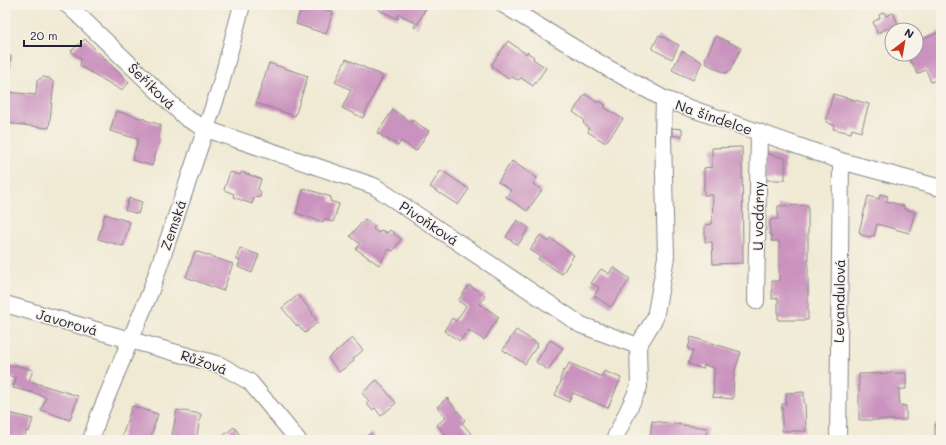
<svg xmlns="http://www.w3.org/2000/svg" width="946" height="445" font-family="Mali,sans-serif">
  <rect width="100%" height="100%" fill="#f7f3e8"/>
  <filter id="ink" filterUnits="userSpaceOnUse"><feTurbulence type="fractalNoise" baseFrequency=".025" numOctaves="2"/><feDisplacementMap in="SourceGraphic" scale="8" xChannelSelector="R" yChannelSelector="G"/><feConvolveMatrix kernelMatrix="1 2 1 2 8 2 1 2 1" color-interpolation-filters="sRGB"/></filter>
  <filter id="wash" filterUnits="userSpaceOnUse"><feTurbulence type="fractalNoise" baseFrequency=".012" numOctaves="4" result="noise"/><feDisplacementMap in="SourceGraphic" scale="16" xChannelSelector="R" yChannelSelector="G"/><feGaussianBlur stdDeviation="0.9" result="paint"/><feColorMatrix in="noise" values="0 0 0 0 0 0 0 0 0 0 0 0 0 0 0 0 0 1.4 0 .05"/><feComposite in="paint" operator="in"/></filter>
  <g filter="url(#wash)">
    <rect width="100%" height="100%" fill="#f0ead4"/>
    <g id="blocks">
      <path fill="#ca92be" d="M302,5H312L333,12L326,34L296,24Z
        M381,5H427L416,28L414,27L416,23L399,14L397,17L399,18L398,19L379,10Z
        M884,12L886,16L893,13L898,24L877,33L873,22L880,18L879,15Z
        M941,31V78L931,82L926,70L917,74L913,64L911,63L908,54H916V42Z
        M659,35L679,45L672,59L652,49Z
        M716,36L741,48L730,71L725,73L705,63L706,60L705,59Z
        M85,39L129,83L121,90L80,66L81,59L71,51Z
        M508,41L526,54L527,52L534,57L533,59L546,68L533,86L521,78L518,80L512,77L509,79L507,78L493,68L492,64Z
        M682,51L702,62L693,80L672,70Z
        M5,55L11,56L8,92L36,95L37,81L43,77L49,78L54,83L49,128L5,123Z
        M346,59L383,76L363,118L342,108L351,90L335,82Z
        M269,63L308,76L295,116L256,103Z
        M585,94L598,103L599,101L606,105L604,107L623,119L606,142H604L588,132L589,128L583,123L584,120L573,112Z
        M833,94L869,104L861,132L852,129L851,133L833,129L834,125L826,122Z
        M393,110L411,122L412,120L429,131L416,151L401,141L398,146L377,133Z
        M116,111L145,119V120L161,125L158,139H160L152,166L132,160L138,139L110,131Z
        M672,128L682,129V137L672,135Z
        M742,147L743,263L713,264L712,242H705V225L712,224L713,195H704V168L712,167V148Z
        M765,153L785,158V180H765Z
        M512,161L537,178L533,184L542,190L527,211L506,197L511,190L498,182Z
        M441,170L469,189L458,205L430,187Z
        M230,172L240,175L241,172L261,179L258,189L261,192L260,197L254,198L252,204L233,197L234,194L224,190Z
        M304,188L331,197L330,201L339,204L333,222L324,219L323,222L296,213Z
        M880,194L888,196L886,201L904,206V209L915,212L909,233L877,224L874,236L872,235L870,237L861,235L860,232H859L868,196L879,199Z
        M129,198L142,202L138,214L125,210Z
        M808,205V320H778V298L772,299V281H779V241H771L772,235H770V221L773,219H778V206Z
        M105,214L130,222L123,246L98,239Z
        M365,219L375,226L373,229L379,233L381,230L387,233L390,230L401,239L393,251L389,249L379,265L356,249L360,244L350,236Z
        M517,220L529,228L518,245L506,237Z
        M540,235L549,242L551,239L574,255L562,274L538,259L540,256L530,250Z
        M240,248L259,255L252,273L238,267L240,261L236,259Z
        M195,251L233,264L223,291L186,277Z
        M613,267L630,279L611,307L594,296L599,288L591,283L601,269L609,274Z
        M469,285L485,296L480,304L499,317L484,340L468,330L460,341L444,331L452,318L456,321L466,306L458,301Z
        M298,295L313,313L312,314L318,322L305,333L298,325L297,326L282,308Z
        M516,330L538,344L525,364L503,350Z
        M691,337L741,352L734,373L733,399L713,397L714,368L704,365L703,369L688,364L693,351L688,349Z
        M352,338L363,350L353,359L354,361L339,372L328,358Z
        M550,340L563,348L548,370L536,362Z
        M569,363L602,377L604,371L621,378L608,408L573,393L569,402L555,395L561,382L560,379L563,371L566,370Z
        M5,364L15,367V365L33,370L29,381L78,396L70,420L41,410L46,397L34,393L13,388L16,378L5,374Z
        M906,373V389H899V405L906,406V420H859V374Z
        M377,380L396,403L381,416L375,408L372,410L366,403L369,401L362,393Z
        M804,392V403H805L806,431H782V404H786V393Z
        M447,398L465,420L462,423L473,436L469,440H445L444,439L442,440H439L446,435L437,425L446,417L437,407Z
        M132,406L158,414L150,440H121Z
        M177,410L201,414L196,440H171Z
        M5,412L33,419L29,432L26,431L24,440H13L7,439L10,427L5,426Z
        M652,421L707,428L706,437L715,439V440H650Z
        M935,424H941V436H935Z
        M234,427L244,440H218Z
        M371,433L377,440H362Z"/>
    </g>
  </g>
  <g filter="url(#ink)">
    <use href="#blocks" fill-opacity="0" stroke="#898688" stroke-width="1"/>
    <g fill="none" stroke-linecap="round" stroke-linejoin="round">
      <g stroke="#898688" stroke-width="18">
        <path id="street" d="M67,5L69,6L186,118L206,129L374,186L581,325L638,346
          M504,5L606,67L664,99L841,161L941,188
          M756,301L759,132
          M5,304L130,340L220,365L250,382L298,440
          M638,346L655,318L666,257L663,137L664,99
          M91,440L98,418L151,290L220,87L242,5
          M614,440L639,387L638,346
          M838,440L841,161"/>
      </g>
      <use href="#street" stroke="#fff" stroke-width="16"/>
    </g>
  </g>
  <g text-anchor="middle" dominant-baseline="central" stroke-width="3" stroke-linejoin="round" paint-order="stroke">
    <g font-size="14" fill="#22223b" stroke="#f7f3e8">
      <text transform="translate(152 86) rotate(44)">Šeříková</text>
      <text transform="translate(714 117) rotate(19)">Na šindelce</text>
      <text transform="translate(758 216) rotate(-89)">U vodárny</text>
      <text transform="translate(429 223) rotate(34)">Pivoňková</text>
      <text transform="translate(173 225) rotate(-71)">Zemská</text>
      <text transform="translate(839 301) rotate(-89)">Levandulová</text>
      <text transform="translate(67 322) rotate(16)">Javorová</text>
      <text transform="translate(204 362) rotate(19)">Růžová</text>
    </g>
  </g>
  <rect width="946" height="445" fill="none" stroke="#f7f3e8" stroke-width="20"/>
  <g transform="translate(904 42) rotate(31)"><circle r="19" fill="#f7f3e8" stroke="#a29fa3"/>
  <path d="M0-3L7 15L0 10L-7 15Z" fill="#c8321e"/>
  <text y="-6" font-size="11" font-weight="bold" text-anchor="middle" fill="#22223b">N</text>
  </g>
  <path d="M24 40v6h57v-6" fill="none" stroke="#22223b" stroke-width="2"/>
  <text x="30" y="40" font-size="12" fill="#22223b" stroke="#f7f3e8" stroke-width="3" paint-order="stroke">20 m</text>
</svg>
